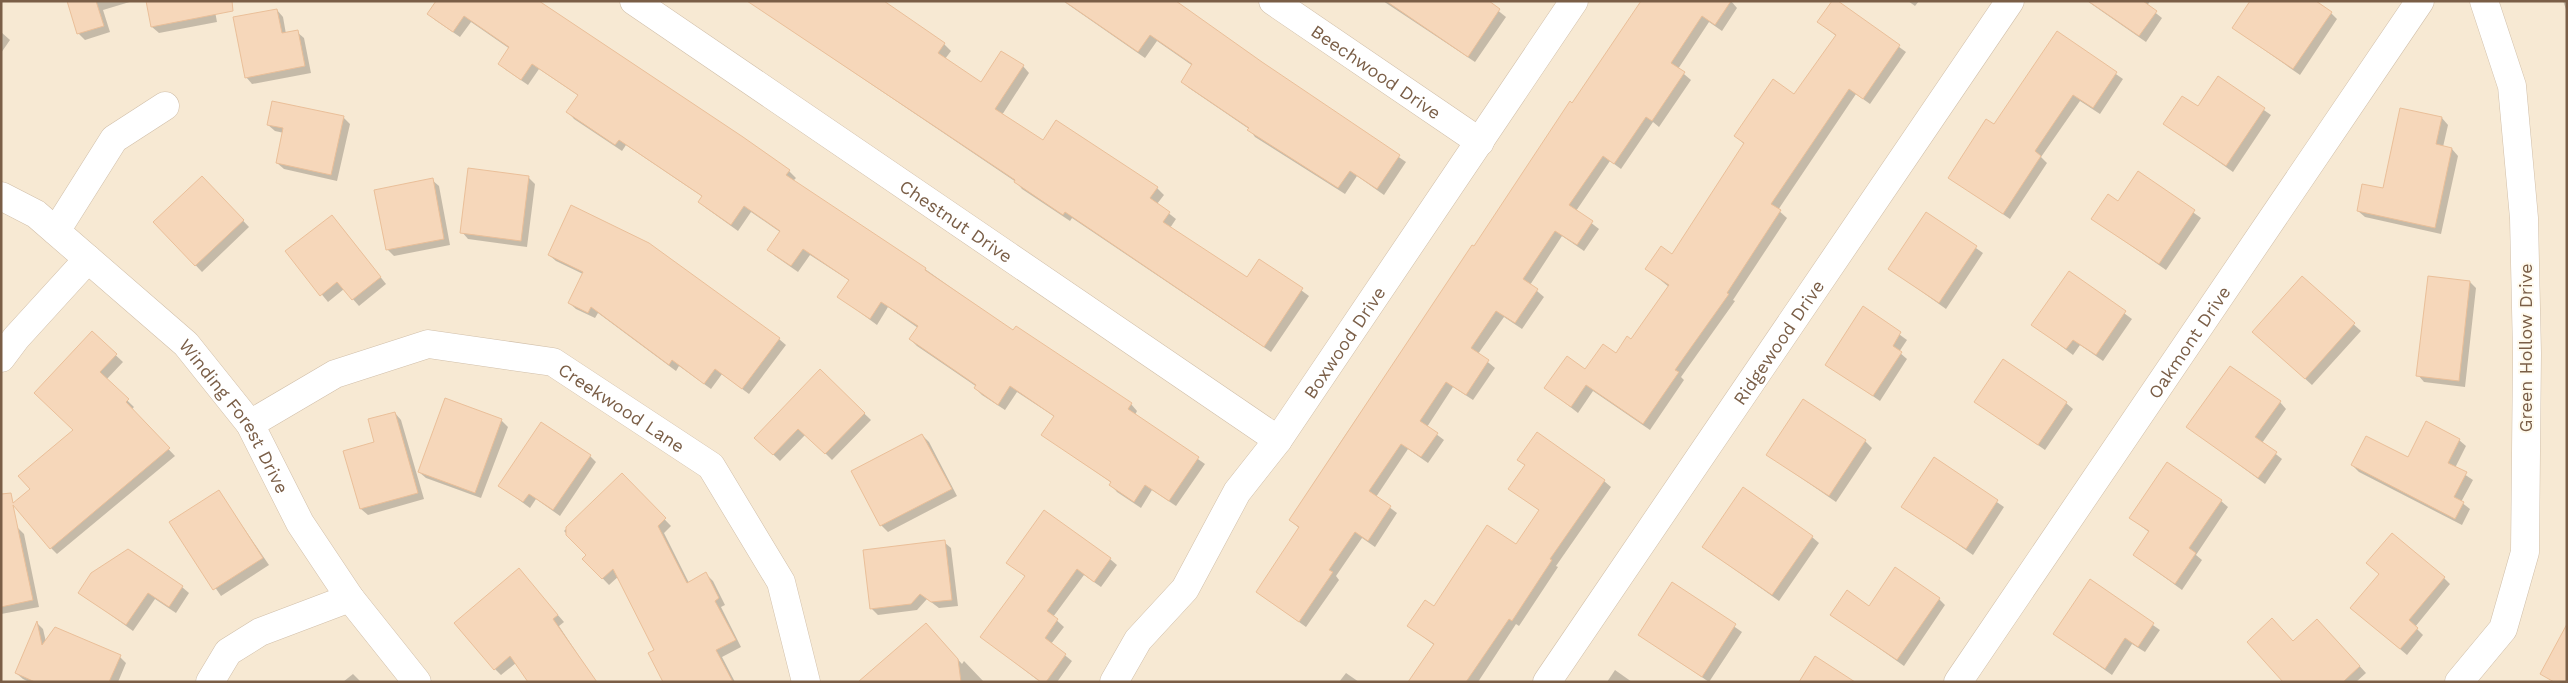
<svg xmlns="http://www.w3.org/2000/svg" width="2568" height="683" font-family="'Work Sans',sans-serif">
  <rect width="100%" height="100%" fill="#fef7e5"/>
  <path fill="#f7e9d3" d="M1,1H2567V682H1Z"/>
  <path fill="#0003" d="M69,1H133L103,10L110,32L85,40L78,33Z
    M213,1L217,22L159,33L152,27Z
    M437,1L742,138L789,171L796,178L793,181L925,269L1013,332L1131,404L1137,411L1135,415L1205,464L1176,506L1152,490L1141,508L1117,492L1111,485L1112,483L1043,435L1055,417L1017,392L1005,410L982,395L975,388L977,387L917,346L910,339L918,328L888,307L877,325L839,297L850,281L810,255L798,272L775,256L769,250L780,232L751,212L738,231L706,208L699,202L703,197L626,145L622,151L574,119L568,112L579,96L539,69L528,85L506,70L500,64L510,49L471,22L460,37L435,20L429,14Z
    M1063,1H1172L1406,162L1384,195L1357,176L1345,194L1255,137L1249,129L1189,88L1182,82L1193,66L1157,41L1145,58Z
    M1383,1H1486L1506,17L1475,62Z
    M1642,1H1731L1737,8L1722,31L1709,22L1678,69L1691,80L1659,127L1653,122L1621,169L1610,161L1576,211L1599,229L1584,251L1562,236L1530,285L1544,297L1522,329L1504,317L1478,354L1495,368L1473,400L1453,387L1427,427L1444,440L1428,463L1408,449L1376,497L1397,513L1375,547L1362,538L1336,576L1339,580L1306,627L1257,592L1300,529L1290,520L1342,440Z
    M1836,1L1906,52L1870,104L1856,94L1778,210L1787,218L1733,300L1735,301L1681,377L1684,380L1650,430L1593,391L1578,413L1546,388L1586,371L1616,354L1631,341L1669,287L1647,269L1673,256L1745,145L1736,136L1795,95L1836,36L1819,22Z
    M1908,1H1919L1915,6Z
    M2087,1H2150L2147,6L2162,18L2146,42Z
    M2563,1H2567V12Z
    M277,10L283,17L286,34L297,32L304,38L311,73L252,84L246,77Z
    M763,11L944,44L951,51L945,59L982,84L1023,66L1029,73L1002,115L1043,142L1056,122L1157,188L1164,195L1157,204L1176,219L1170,228L1247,279L1260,260L1309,296L1271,352L1072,218L1070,221L1022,189L1016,182Z
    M2331,13L2337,19L2300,75L2233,28Z
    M1,32L10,40L1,53Z
    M2057,33L2123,79L2100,114L2080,101L2041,157L2047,163L2010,219L1950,178L1994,126Z
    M2218,78L2271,115L2233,172L2165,124L2198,108Z
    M343,117L350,124L337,181L284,169L277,163L284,133L275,131L268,125Z
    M2442,118L2448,125L2443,147L2452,149L2458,156L2441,234L2365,217L2358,211L2384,189Z
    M2138,173L2201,218L2166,270L2093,219L2118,203Z
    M202,177L249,227L202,272L155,222Z
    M528,177L535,184L527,247L468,239L462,232Z
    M432,180L439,186L450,245L394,256L387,249Z
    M1926,213L1983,253L1946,309L1890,269Z
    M338,223L386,284L359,306L344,289L328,302L287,252Z
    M549,255L779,339L786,345L749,394L722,374L711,389L679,366L676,371L598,313L595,318L576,309L569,303L583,274L556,261Z
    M2069,273L2132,319L2103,361L2080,345L2073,355L2033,325Z
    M2302,278L2361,331L2312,385L2260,338Z
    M2470,282L2476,288L2465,387L2424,382L2418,375Z
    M1863,308L1907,340L1899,352L1907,359L1880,401L1826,364Z
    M92,333L123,362L106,380L134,407L131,410L175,456L57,554L51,548L31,490L74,430Z
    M820,371L871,420L832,460L806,434L780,461L756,438Z
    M1976,402L2066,403L2073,409L2045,450Z
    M2280,402L2286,409L2262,443L2282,459L2265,484L2188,427Z
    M395,413L401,420L424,499L368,515L361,509L376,443Z
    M501,420L508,427L481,498L426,478L419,472Z
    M922,435L929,442L957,496L888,532L881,525Z
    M2459,440L2466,446L2455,468L2473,480L2461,502L2470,509L2462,525L2359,472L2352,465L2408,459Z
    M1865,441L1872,448L1836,502L1768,455Z
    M590,456L596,462L560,516L536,499L530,508L500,486Z
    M1934,459L2004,507L1973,555L1903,506Z
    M1519,460L1604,481L1611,487L1556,566L1558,567L1519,626L1516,624L1478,682H1410L1434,645L1409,626L1517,546L1540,511L1510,489L1526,466Z
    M622,475L671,526L664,533L689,583L706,574L713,581L725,605L721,607L741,647L722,657L735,682H664L656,650L619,576L609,585L584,559L588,555L564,531Z
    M219,492L269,565L221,596L171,523Z
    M2221,501L2228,507L2196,555L2202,560L2182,590L2134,555L2150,533L2131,518Z
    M17,527L24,534L39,607L1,614V530Z
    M1812,537L1819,543L1779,601L1703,547Z
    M944,542L951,548L958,606L939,608L927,599L917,610L878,615L871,608Z
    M1110,559L1117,565L1101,587L1084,575L1053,617L1064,627L1051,644L1072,661L1057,682H1040L982,637L1026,577L1008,563Z
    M525,577L564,622L559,626L596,682L516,663L501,675L495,669Z
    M2444,578L2450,584L2415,627L2423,635L2407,655L2359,614Z
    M2090,581L2160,630L2145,652L2132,644L2112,675L2054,634Z
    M1673,584L1742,632L1709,682L1640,635Z
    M182,587L189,593L176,613L155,599L133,631L79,592Z
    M1939,599L1945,605L1904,666L1832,615L1870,607Z
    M37,623L43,629L46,642L120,657L126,663L118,682H29L23,679L16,673Z
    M2324,627L2366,673L2356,682H2284L2293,642Z
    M933,631L962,664L964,661L984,682H875Z
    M1615,670L1632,682H1607Z
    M1346,673L1359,682H1339Z
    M353,674L361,682H343Z"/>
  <path fill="#f6d7ba" stroke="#eabf99" d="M67,1H96L104,26L77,34Z
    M146,1H232L233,11L151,27Z
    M436,1H539L743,137L790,170L786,175L926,268L925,270L1013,330L1016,326L1132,403L1128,409L1199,457L1169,501L1145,485L1134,502L1109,485L1111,482L1041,435L1054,416L1010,386L998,405L974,388L976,385L909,339L918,326L881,302L870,319L837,297L849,280L803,249L791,266L767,250L780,231L744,206L731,225L698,202L702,196L619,140L615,145L566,112L578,95L532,64L521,80L498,64L509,47L464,16L453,32L427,14Z
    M747,1H884L945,43L938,53L981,82L1001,51L1024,65L995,109L1043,140L1056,120L1158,187L1150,198L1170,212L1163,222L1247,277L1259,259L1303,288L1264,347L1065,212L1063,215L1014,182L1015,180Z
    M1064,1H1176L1262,62L1400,155L1377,189L1350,171L1338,188L1247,130L1249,128L1181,82L1192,64L1150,35L1138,52Z
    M1386,1H1489L1500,9L1468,57Z
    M1641,1H1731L1715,25L1702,16L1671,63L1685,72L1652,121L1646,117L1614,164L1603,156L1569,205L1593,221L1577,245L1555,231L1523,279L1538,289L1515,323L1496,311L1471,348L1489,360L1466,395L1446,382L1420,421L1438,433L1421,457L1401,444L1369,491L1391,506L1368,541L1355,532L1329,570L1333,572L1299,622L1256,592L1299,527L1289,520L1472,245L1474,246L1570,101L1572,103Z
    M1832,1H1838L1900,45L1863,99L1849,89L1771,204L1781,210L1727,293L1729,294L1675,370L1679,372L1643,424L1586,385L1571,407L1544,388L1567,356L1585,369L1603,344L1616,353L1627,336L1631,339L1669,285L1645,269L1661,246L1672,254L1744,143L1734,136L1773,79L1794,94L1836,35L1817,22Z
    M2088,1H2143L2157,11L2139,36Z
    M2250,1H2316L2332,12L2293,69L2232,28Z
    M277,9L282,33L298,30L305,66L245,78L233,17Z
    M2057,31L2117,72L2093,108L2073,95L2035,151L2041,156L2003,214L1948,178L1986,119L1994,124Z
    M2218,76L2265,108L2226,166L2163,124L2182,96L2198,106Z
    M272,101L344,116L331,175L276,163L283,128L267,125Z
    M2400,108L2442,117L2436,144L2452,148L2435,228L2357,211L2362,184L2383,188Z
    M468,168L529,176L521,241L460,233Z
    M2138,171L2195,210L2159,264L2091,219L2108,194L2118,201Z
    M202,176L244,220L195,266L153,222Z
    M433,178L444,239L386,250L374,190Z
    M571,205L649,243L780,338L742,389L715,369L704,384L672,360L669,365L591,307L588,313L568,303L583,272L548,255Z
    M1926,212L1977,246L1939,303L1888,269Z
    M332,215L381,277L352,300L337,282L320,296L285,251Z
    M2069,271L2126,311L2096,355L2073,340L2066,349L2031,325Z
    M2302,276L2355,323L2305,379L2252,332Z
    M2428,276L2470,281L2459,381L2416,376Z
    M1863,306L1901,332L1893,346L1902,352L1873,396L1825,365Z
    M92,331L117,354L100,372L129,399L126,402L170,448L50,549L13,505L33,600L1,607V494L11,493L13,503L30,489L18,476L73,430L34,393Z
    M2003,359L2067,402L2038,445L1974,402Z
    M2230,366L2281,401L2255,437L2277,452L2258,478L2186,427Z
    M820,369L865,413L825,454L798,429L773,455L754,438Z
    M445,398L502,419L475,493L418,472Z
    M1803,399L1866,440L1829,496L1766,455Z
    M395,412L418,493L360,509L343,451L374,442L368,419Z
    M2426,421L2460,439L2448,463L2467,472L2454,497L2464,502L2455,519L2351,465L2366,436L2408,457Z
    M541,422L591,455L553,510L529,494L523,502L498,486Z
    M1537,432L1605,480L1550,559L1552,560L1512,621L1509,619L1466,682H1408L1434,644L1407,626L1425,600L1434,606L1487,525L1516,544L1539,510L1508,489L1525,465L1517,460Z
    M922,434L952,489L880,526L851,471Z
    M1934,457L1998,500L1966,549L1901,507Z
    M2167,462L2222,500L2189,548L2196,553L2175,584L2133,555L2149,531L2129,518Z
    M622,473L666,518L658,526L687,583L706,572L719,598L715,601L736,640L716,650L733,682H663L648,653L654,650L613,569L602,579L582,559L586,555L566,535V527Z
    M1743,487L1813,536L1772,595L1702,547Z
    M219,490L263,558L213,590L169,522Z
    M1044,510L1111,558L1094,582L1077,569L1047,611L1058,619L1045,638L1066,654L1046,682H1041L980,637L1025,576L1006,563Z
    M2392,533L2445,577L2409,620L2418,628L2400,649L2350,608L2379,574L2366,563Z
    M945,540L952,600L931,602L920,594L911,604L870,609L863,550Z
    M128,549L183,586L169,607L148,593L126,625L78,593L91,573Z
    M1895,567L1940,598L1897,660L1830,615L1847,590L1869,606Z
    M519,568L558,615L553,619L597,682H528L510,656L494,670L454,623Z
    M2090,579L2154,623L2138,647L2125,638L2105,669L2053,634Z
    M1672,582L1736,624L1702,677L1638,635Z
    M2272,618L2293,641L2317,619L2360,666L2343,682H2283L2247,642Z
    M37,621L42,645L55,627L121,655L109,682H35L15,673Z
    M926,623L958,659L961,682H858Z
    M2567,624V682H2554L2540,674Z
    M1815,656L1855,682H1799Z"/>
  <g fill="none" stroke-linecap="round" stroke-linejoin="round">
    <g stroke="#d1bfa9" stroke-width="29">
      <g id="minor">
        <path id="s1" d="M634,1L1278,440"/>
        <path id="s2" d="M1273,1L1480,142"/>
        <path id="s3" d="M1,196L36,214L186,344L250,424L300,523L350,598L417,682"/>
        <path d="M56,231L114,139L165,106"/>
        <path d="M1,358L16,338L88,259"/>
        <path id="s4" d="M250,424L335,374L428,344L553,362L711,466L781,582L806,682"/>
        <path d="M210,682L228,652L260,632L350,598"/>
        <path id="s5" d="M1114,682L1138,640L1185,589L1237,492L1278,440L1574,1"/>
        <path id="s6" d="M1547,682L2010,1"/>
        <path id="s7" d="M1958,682L2420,1"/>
        <path d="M2459,682L2503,629L2525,552L2527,353L2524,218L2512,86L2484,1"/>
      </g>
    </g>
    <use href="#minor" stroke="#fff" stroke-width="28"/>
  </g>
  <g text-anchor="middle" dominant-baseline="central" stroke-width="4" stroke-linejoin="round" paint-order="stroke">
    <g font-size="18" fill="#7a5e47" stroke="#fffaed">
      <text stroke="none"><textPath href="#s2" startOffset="125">Beechwood Drive</textPath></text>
      <text stroke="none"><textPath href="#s1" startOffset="390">Chestnut Drive</textPath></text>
      <text stroke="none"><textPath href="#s6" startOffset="411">Ridgewood Drive</textPath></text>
      <text stroke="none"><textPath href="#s7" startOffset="411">Oakmont Drive</textPath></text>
      <text stroke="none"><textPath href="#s5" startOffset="412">Boxwood Drive</textPath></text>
      <text transform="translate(2525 348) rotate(-90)">Green Hollow Drive</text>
      <text stroke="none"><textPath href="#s4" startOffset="405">Creekwood Lane</textPath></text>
      <text stroke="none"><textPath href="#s3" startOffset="325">Winding Forest Drive</textPath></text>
    </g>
  </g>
  <rect width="2568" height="683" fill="none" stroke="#7a5e47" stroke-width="5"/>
</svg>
